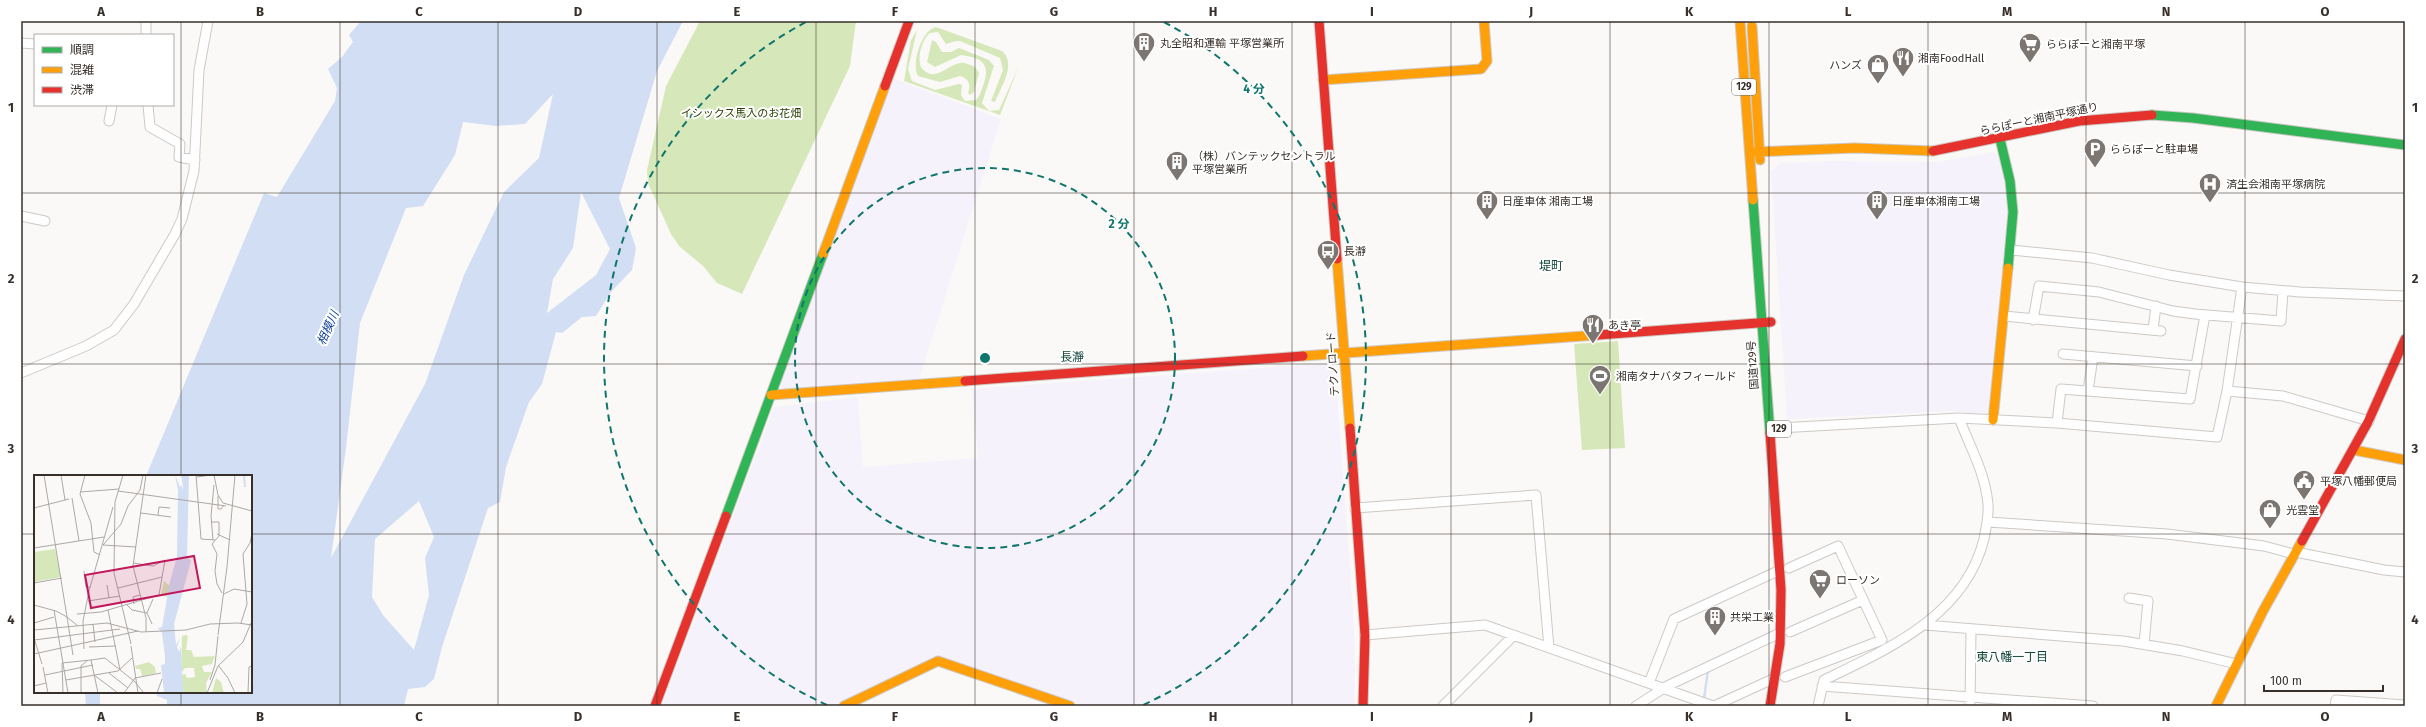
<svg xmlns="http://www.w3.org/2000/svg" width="2426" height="727" font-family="'Fira Sans','Noto Sans JP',sans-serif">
  <rect width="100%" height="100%" fill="#fbf9f7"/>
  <path fill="#f6f2fb" d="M892,78L1001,119L919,380L784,389L780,384Z
    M1993,152L1999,155L2005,186L2007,217L1988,416L1958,411L1787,419L1771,172L1779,163L1831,161L1938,162Z
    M1330,363L1335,367L1354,623L1355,675L1354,706H1084L935,656L834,706H662L774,407L858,397L863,467L978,458L972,389Z"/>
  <path fill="#d6e8b9" d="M700,21H856L850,66L742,294L717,283L703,266L679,246L671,234L648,183L647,170L666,86Z
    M936,27L1002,51C1017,64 1001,87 995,102L991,101L1003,70L1000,58L960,41H956L946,44L938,32L930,33C922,39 917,57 921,67C934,84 945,66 960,63C965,62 970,65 975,67L979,73L974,92L970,95L968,93C971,84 969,79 960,76L940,82L918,76C911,65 921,30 936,27Z
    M917,30L908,69L912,81L935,90L959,84L962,85L961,95L965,101L976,100C980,96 981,91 983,86C991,64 983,58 961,55L935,67L927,62L932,40L936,42L942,52H951L959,48L989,60L994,66L982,103L989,111L999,110L1019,66L1000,115L904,81L911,40Z
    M1618,341L1625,448L1582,450L1574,344Z"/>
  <path fill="#d1def4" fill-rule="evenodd" d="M361,21H683L657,71L619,198L636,248L632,270L611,292L596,316L582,317L562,333L556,332L542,384L529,402L506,467L500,502L488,508L442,647L434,679L425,687L408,689L404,706H167V700L157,696L156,692H251V476H146L264,193L277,197L335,101L337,88L328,69L342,57L353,42L349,35ZM553,94L539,158L504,192L464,275L425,384L331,558L346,448L360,323L406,208L423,206L455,155L463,122L496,126L525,124ZM581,192L610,249L596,275L547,313L553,279L573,248ZM419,501L434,537L425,558L429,595L414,650L383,615L372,597L375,539Z
    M85,692H100V706H86Z"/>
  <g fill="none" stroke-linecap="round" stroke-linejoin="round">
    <path stroke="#d1def4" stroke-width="2.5" d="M1704,699L1708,670"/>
    <g stroke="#cdc9c5" stroke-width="11">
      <path id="street" d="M146,35V21
        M21,43L35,44
        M148,105L150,127L180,144L179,157L195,160
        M109,121L112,105
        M21,216L45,221
        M2011,250L2092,258L2169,275L2242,287L2300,292L2405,296
        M2004,316L2161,331
        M2033,320L2039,286L2099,292L2173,311L2195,314L2281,321L2283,291
        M2153,330L2156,306
        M2063,354L2197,366
        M21,373L86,346L114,330L134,304L175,234L182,219L194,171L199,70L208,21
        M2088,391L2093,357
        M2227,391L2283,396L2369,421
        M2057,423L2061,389L2190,399L2205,315
        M1779,428L1959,418L2057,423L2217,437L2227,391L2242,287
        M1355,508L1536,495L1549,648
        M1988,522L2167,534L2264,546L2294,554
        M2296,552L2384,570L2405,572
        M2129,598L2148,601L2144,644
        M1925,625L2123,641L2183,651L2237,664
        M1790,632L1863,600
        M1365,635L1485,625L1713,706
        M1785,677L1882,640L1838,546L1789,568
        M1649,683L1674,619L1780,570
        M1822,686L2093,706
        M1443,706L1514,635
        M1636,706L1667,686L1780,633
        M1714,706L1775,678
        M1818,706L1824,680C1888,649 1965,616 1984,539C1986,528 1989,516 1988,504C1985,472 1970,447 1959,418
        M1970,706L1971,629
        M2335,706L2336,700L2405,705"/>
    </g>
    <g stroke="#cdc9c5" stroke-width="11">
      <path id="fast" d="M2152,115L2193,118L2405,145
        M2000,139L2010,181L2013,212L2008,268
        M1753,200L1770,433
        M726,516L823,254"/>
    </g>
    <g stroke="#cdc9c5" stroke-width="11">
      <path id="slow" d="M1740,21L1753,200
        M1752,26L1760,160
        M1323,80L1481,69L1487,61L1484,21
        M1751,152L1855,148L1933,151
        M823,254L885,86
        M1337,259L1350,428
        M1303,356L1598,335
        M771,395L965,381
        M1993,420L2008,268
        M2354,450L2405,460
        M844,706L938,661L1070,706
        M2216,706L2263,611L2302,541"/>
    </g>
    <g stroke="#cdc9c5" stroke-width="11">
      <path id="jam" d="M1319,21L1337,259
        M885,86L909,21
        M1933,151L2079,121L2152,115
        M1598,335L1771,322
        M965,381L1303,356
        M1350,428L1365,635L1363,706
        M1770,433L1781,590L1780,644L1770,706
        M2302,541L2368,422L2405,339
        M655,706L726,516"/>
    </g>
    <use href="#street" stroke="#fefefe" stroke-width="9"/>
    <use href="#fast" stroke="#30b455" stroke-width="9"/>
    <use href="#slow" stroke="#ff9f0a" stroke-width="9"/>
    <use href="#jam" stroke="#e5322d" stroke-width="9"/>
  </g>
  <path fill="none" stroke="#362f2a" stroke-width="1" stroke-opacity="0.55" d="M181,21V476M340,21V706M498,21V706M657,21V706M816,21V706M975,21V706M1134,21V706M1292,21V706M1451,21V706M1610,21V706M1769,21V706M1928,21V706M2086,21V706M2245,21V706M21,193H2405M21,364H2405M21,534H35M251,534H2405M181,692V706"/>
  <g fill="none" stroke="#0f766e" stroke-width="2" stroke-dasharray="7 5">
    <circle cx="985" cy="358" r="190"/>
    <path d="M827 705A381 381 0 0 1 806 22M1164 22A381 381 0 0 1 1143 705"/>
  </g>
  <defs>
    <g id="building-pin" transform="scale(1.15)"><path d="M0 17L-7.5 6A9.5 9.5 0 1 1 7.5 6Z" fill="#7b7672" stroke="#fff"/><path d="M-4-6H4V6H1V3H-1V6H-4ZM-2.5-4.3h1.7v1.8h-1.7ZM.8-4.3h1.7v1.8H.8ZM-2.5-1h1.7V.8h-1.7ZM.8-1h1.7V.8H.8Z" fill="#fff"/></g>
    <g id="supermarket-pin" transform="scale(1.15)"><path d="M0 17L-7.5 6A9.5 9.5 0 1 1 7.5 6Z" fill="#7b7672" stroke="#fff"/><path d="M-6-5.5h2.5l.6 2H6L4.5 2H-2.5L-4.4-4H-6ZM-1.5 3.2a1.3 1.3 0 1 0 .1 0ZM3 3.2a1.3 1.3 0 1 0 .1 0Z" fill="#fff"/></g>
    <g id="restaurant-pin" transform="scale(1.15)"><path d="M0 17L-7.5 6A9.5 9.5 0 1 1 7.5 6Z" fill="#7b7672" stroke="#fff"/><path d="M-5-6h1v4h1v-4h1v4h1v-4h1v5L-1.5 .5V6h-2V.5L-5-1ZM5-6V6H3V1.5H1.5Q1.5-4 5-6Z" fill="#fff"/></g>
    <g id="shop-pin" transform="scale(1.15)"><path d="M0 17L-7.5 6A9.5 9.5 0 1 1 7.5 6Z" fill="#7b7672" stroke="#fff"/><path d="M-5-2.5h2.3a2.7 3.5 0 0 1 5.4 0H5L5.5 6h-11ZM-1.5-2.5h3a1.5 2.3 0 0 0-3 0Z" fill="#fff"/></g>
    <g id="parking-pin" transform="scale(1.15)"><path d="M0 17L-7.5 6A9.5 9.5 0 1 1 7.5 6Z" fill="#7b7672" stroke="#fff"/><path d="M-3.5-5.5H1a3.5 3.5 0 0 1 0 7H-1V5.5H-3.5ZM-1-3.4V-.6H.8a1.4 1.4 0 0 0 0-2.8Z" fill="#fff"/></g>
    <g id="hospital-pin" transform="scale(1.15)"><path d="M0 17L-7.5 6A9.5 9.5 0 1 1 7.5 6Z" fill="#7b7672" stroke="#fff"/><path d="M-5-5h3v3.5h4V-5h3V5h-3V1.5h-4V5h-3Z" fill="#fff"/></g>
    <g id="bus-pin" transform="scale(1.15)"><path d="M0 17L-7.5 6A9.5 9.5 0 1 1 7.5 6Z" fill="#7b7672" stroke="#fff"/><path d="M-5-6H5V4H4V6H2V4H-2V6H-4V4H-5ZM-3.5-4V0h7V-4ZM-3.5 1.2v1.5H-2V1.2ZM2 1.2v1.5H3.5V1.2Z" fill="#fff"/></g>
    <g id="stadium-pin" transform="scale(1.15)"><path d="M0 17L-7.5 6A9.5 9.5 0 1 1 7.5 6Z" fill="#7b7672" stroke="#fff"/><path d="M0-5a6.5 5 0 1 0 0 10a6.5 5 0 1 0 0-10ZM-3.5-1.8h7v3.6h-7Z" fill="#fff"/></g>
    <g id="civic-pin" transform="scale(1.15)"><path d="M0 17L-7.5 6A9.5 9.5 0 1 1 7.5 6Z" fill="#7b7672" stroke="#fff"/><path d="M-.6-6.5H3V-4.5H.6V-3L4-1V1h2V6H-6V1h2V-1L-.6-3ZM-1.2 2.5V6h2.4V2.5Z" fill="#fff"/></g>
  </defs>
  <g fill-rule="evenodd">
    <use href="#building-pin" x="1144" y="43"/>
    <use href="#supermarket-pin" x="2030" y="44"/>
    <use href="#restaurant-pin" x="1903" y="58"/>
    <use href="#shop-pin" x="1878" y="65"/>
    <use href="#parking-pin" x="2095" y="149"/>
    <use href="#building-pin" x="1177" y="162"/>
    <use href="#hospital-pin" x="2210" y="184"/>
    <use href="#building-pin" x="1487" y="201"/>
    <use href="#building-pin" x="1877" y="201"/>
    <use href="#bus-pin" x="1328" y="251"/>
    <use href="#restaurant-pin" x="1593" y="325"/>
    <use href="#stadium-pin" x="1600" y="376"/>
    <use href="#civic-pin" x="2304" y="481"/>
    <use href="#shop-pin" x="2270" y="510"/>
    <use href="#supermarket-pin" x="1820" y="580"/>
    <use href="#building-pin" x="1715" y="617"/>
  </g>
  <g text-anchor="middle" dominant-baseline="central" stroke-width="4" stroke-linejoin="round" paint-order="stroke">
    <g fill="#fff" stroke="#726d6a" stroke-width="1">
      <rect x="1732" y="79" width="24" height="16" rx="3"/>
      <rect x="1767" y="421" width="24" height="16" rx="3"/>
    </g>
    <g font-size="10" font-weight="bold" fill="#362f2a">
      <text x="1744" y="87">129</text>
      <text x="1779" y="429">129</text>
    </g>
    <g font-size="11" fill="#362f2a" stroke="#fff" text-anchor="start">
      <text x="1160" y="43">丸全昭和運輸 平塚営業所</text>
      <text x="2046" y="44">ららぽーと湘南平塚</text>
      <text x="1918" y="58">湘南FoodHall</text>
      <text x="1862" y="65" text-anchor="end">ハンズ</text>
      <text x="2110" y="149">ららぽーと駐車場</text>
      <text x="1192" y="156">（株）バンテックセントラル<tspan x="1192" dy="13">平塚営業所</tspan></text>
      <text x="2226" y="184">済生会湘南平塚病院</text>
      <text x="1502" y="201">日産車体 湘南工場</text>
      <text x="1892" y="201">日産車体湘南工場</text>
      <text x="1344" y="251">長瀞</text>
      <text x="1608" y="325">あき亭</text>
      <text x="1616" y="376">湘南タナバタフィールド</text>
      <text x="2320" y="481">平塚八幡郵便局</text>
      <text x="2286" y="510">光雲堂</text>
      <text x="1836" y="580">ローソン</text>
      <text x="1730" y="617">共栄工業</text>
    </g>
    <g font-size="11" fill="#2a3f00" stroke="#fff">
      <text x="741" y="113">イシックス馬入のお花畑</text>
    </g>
    <g font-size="11" fill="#362f2a" stroke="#fff">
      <text transform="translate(2039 119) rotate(-12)">ららぽーと湘南平塚通り</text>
      <text transform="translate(1333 364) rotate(-94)">テクノロード</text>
      <text transform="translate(1753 365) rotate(-94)">国道129号</text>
    </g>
    <g font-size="12" fill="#11473a" stroke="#fff">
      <text x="1551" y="266">堤町</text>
      <text x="1072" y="357">長瀞</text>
      <text x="2012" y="657">東八幡一丁目</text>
    </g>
    <g font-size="12" font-style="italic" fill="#11469c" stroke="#fff">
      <text transform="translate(328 328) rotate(-66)">相模川</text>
    </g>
  </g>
  <g transform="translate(34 475)">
    <rect width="218" height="218" fill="#fbf9f7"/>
    <path d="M21,74L27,102L0,107V77ZM130,106L136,111L133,122L127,119ZM152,160L154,161L152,175H157L160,182L181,181L178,189L168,191L170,197H178L172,208L173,218H149L147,200L151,199L153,203L161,202L160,193H151L147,198L148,161ZM115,187L121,192L122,198L108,201L106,194H102L101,191ZM182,203L187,207L190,218H178Z" fill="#d6e8b9"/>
    <path d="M141,0L146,12L148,10V17L149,11L147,0H155L153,82L157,86L155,76L157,86L140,149L142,170L146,163L143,172L145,177L147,172L149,218H130L127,190L131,189V181L128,158L124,153L128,152L136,106L143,82L144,15Z" fill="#d1def4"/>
    <path fill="none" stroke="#d1def4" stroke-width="2" d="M210,0L211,12"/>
    <path fill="none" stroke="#aca8a5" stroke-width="1" d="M10,0L33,142L44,151M27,0L31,25M51,0L46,19L57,48L60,77L66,80M89,0L81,27L80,98L97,169M112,0L99,91L112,143V157M162,0L167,64L181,65M180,0L184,20L189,28L218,36M163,2L177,0M84,16L192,31M46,17L85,14M184,21V34H187L190,30M38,23L45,66M0,33L35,24M107,38L137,42M124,40L125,32L136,33M178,47H185V61L178,69L183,79L181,96L183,109L188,118M183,59L196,65M179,65L177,41L180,10M69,70L87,49L94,31L106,15L109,0M69,70L102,72M0,73L70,62M50,96L52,112H56M0,108L28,103M73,110L75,123M84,113L128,102M190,119L200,114L218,117M54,126L86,121M100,129L99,122L106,120M0,130L22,136L33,142L39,180M93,130L98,135L113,138L118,149M20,135L34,218M74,135L86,195M113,138L119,124M43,139L67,137L125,120L131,85L119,91L99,88M0,148L20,142M207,148L213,129L209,79L216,68L218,59M59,149L61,167M0,155L73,148L107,157L152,155L176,149L204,148L218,150M184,160L193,92L201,0M0,163L8,189M0,165L86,154M97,171L104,218M55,172L82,171M50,174L49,146L55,116L79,32M0,179L104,156M57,185L71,183L100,206L110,218M57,185L64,218M184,190L194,203L201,218M9,192L14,218M75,198L94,213M11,200L59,190M60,200L84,218M32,205L84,196L98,183M176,205L181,190L184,161M0,211L12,208M29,218L28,188L57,185M47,218V191L54,185M90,218L101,203L127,198M123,218L128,204M173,218L184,191L209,167L217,148M214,218L215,192L218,191"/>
    <path fill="#c2185b" fill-opacity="0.15" stroke="#c2185b" stroke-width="2" d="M160,81L166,113L57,133L51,100Z"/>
    <rect width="218" height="218" fill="none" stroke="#362f2a" stroke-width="2"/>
  </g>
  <circle cx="985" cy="358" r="6" fill="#0f766e" stroke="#fff" stroke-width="2"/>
  <g font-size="12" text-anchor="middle" font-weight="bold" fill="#0f766e" stroke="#fff" stroke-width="4" stroke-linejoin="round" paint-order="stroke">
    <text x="1254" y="93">4 分</text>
    <text x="1119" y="228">2 分</text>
  </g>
  <rect width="2426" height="727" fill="none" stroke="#ffffff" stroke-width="44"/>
  <rect x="34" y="34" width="140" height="72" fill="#ffffff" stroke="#afacaa"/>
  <rect x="42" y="47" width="20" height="6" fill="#30b455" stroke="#afacaa"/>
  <text x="70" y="54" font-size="12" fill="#362f2a">順調</text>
  <rect x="42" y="67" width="20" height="6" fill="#ff9f0a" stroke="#afacaa"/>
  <text x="70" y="74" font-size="12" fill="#362f2a">混雑</text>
  <rect x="42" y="87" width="20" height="6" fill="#e5322d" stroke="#afacaa"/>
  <text x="70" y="94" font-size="12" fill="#362f2a">渋滞</text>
  <path d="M2264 685v6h119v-6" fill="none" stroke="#362f2a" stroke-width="2"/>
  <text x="2270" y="685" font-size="12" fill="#362f2a" stroke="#ffffff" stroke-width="3" paint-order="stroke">100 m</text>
  <rect x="22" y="22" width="2382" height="683" fill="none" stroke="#362f2a" stroke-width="1.5"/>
  <g font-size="13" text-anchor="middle" font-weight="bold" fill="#362f2a">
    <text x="101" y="16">A</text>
    <text x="260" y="16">B</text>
    <text x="419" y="16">C</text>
    <text x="578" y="16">D</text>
    <text x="737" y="16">E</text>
    <text x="895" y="16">F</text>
    <text x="1054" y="16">G</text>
    <text x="1213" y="16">H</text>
    <text x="1372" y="16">I</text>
    <text x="1531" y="16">J</text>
    <text x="1689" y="16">K</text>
    <text x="1848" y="16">L</text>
    <text x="2007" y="16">M</text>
    <text x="2166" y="16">N</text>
    <text x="2325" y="16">O</text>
    <text x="11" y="112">1</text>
    <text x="2415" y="112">1</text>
    <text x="11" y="283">2</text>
    <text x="2415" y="283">2</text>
    <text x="11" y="453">3</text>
    <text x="2415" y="453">3</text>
    <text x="11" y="624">4</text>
    <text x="2415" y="624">4</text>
    <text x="101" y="721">A</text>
    <text x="260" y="721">B</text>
    <text x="419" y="721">C</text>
    <text x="578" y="721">D</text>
    <text x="737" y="721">E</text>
    <text x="895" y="721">F</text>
    <text x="1054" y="721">G</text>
    <text x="1213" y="721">H</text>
    <text x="1372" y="721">I</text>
    <text x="1531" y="721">J</text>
    <text x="1689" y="721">K</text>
    <text x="1848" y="721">L</text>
    <text x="2007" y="721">M</text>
    <text x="2166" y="721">N</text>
    <text x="2325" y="721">O</text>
  </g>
</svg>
